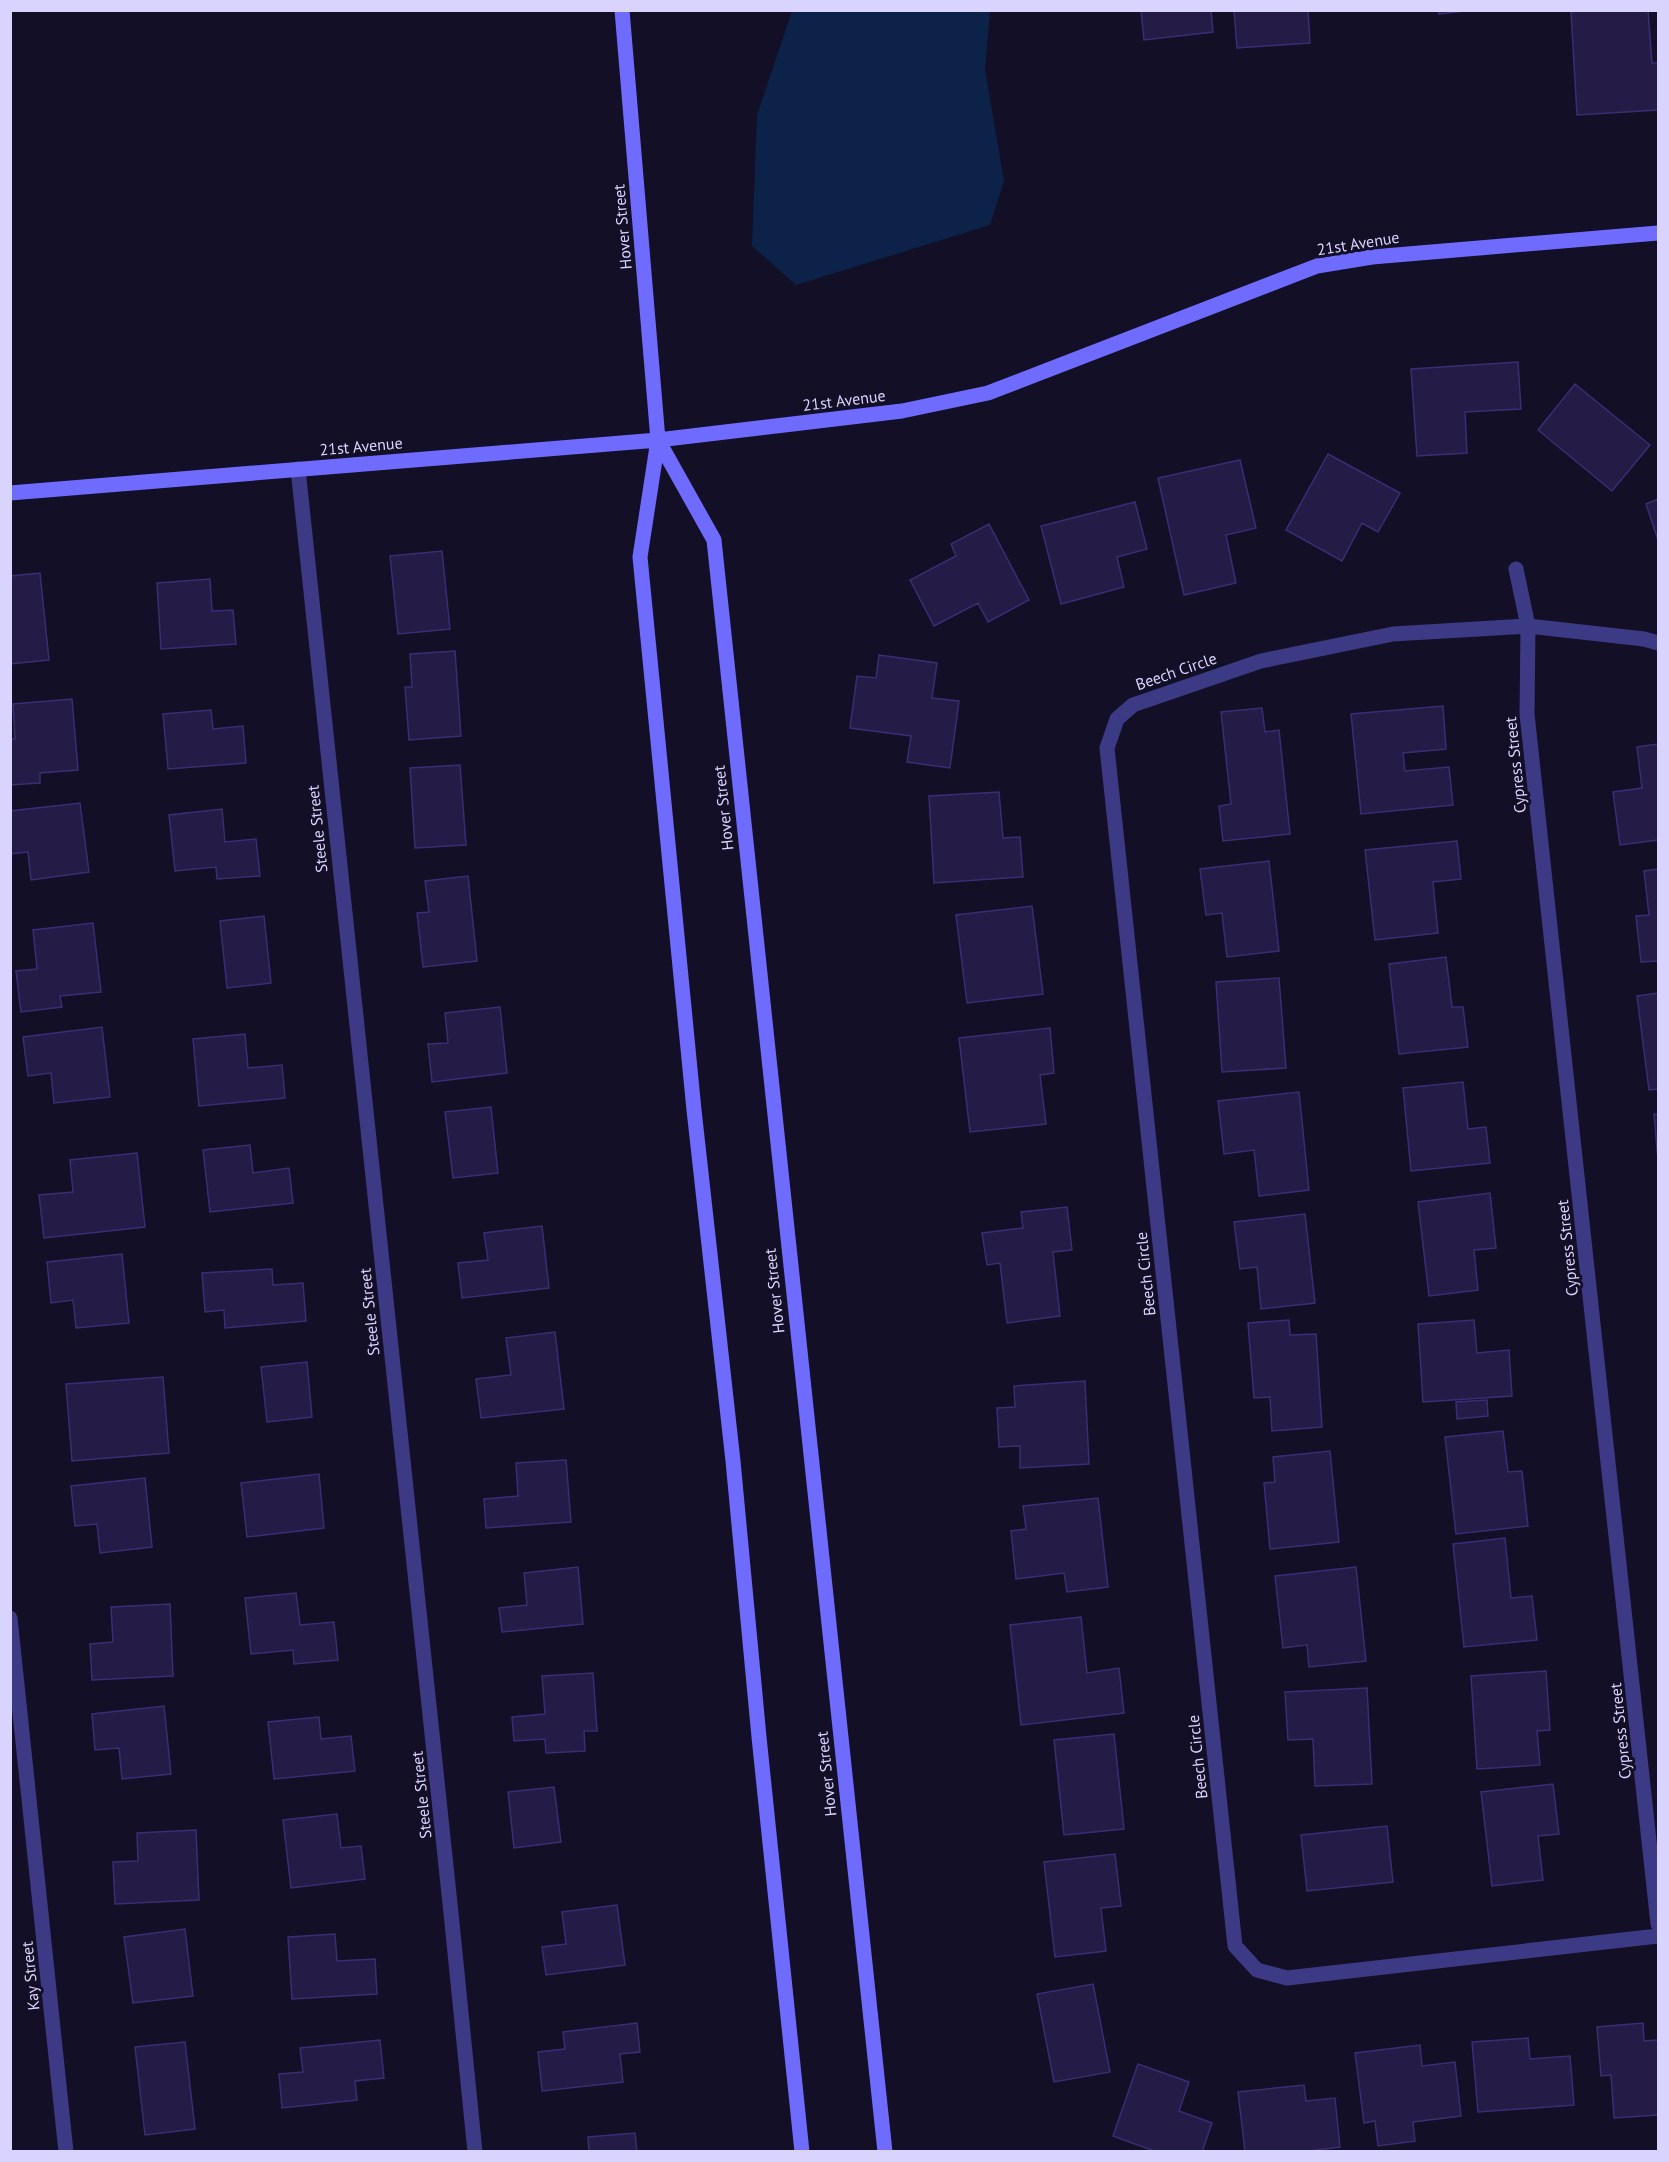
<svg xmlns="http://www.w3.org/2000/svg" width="1669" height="2162" font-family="'PT Sans',sans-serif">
  <rect width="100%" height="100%" fill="#130f26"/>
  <path fill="#0c2248" d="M792,11H990L985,69L1004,181L990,225L796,285L752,246L757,115Z"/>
  <path fill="#241b47" stroke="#3b2d73" stroke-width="1.5" d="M1141,10H1211L1213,32L1144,40Z
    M1234,10H1308L1310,43L1237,48Z
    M1438,10H1473L1439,14Z
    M1589,10H1648L1652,63H1658V110L1577,115L1571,12Z
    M1518,362L1521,409L1465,412L1467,453L1417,456L1411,369Z
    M1575,384L1650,445L1612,491L1538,430Z
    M1328,454L1400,493L1378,532L1362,523L1342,561L1286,530Z
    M1240,460L1256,528L1226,535L1236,583L1184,595L1158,478Z
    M1658,499V540L1646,504Z
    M1135,502L1147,549L1117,557L1124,587L1061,604L1041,526Z
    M989,524L1029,600L988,622L978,603L934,626L910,580L956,556L951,544Z
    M442,551L450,629L398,634L390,556Z
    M40,573L49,660L10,664V576Z
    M210,579L212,611L233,610L236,644L161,649L157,583Z
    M455,651L461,736L409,740L405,687H412L410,654Z
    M879,655L937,663L932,698L959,701L950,768L907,762L911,736L850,728L857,676L876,678Z
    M72,699L78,770L40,773V783L10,785V739H15L13,704Z
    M1443,706L1446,749L1403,753L1405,771L1449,767L1453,805L1361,814L1351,714Z
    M1262,708L1265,732L1279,730L1290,834L1223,841L1219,806L1231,804L1221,712Z
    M211,710L213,729L243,726L246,763L168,769L163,714Z
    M1658,744V840L1620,845L1613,792L1642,788L1637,747Z
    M460,765L466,845L415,848L410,768Z
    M999,792L1003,838L1020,837L1023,877L934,883L929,796Z
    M80,803L89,872L31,880L28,852L10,854V811Z
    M222,809L225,842L256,839L260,876L217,879L216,867L175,871L169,815Z
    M1457,841L1461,879L1433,882L1438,933L1375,940L1365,850Z
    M1269,861L1279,951L1227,957L1222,913L1206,915L1200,869Z
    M1658,869V961L1641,962L1636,916L1649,915L1644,871Z
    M468,876L477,961L423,967L417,913L429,912L425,881Z
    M1032,906L1043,994L967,1003L956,915Z
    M264,916L271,983L227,988L220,921Z
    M93,923L101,992L60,996L62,1007L21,1012L16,971L37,969L33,930Z
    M1446,957L1452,1007H1463L1468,1047L1399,1054L1389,964Z
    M1279,978L1286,1068L1222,1072L1216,982Z
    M1658,993V1089L1649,1090L1637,996Z
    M500,1007L507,1073L432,1082L428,1044L448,1043L445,1013Z
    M102,1027L110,1097L54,1103L51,1073L28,1076L23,1037Z
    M1050,1028L1054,1073L1040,1075L1046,1124L970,1132L959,1038Z
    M245,1034L248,1068L282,1065L285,1098L199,1106L193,1039Z
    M1463,1082L1468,1129L1486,1127L1490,1163L1411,1171L1403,1088Z
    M1299,1092L1309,1190L1259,1196L1254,1150L1224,1154L1218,1101Z
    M491,1107L498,1173L453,1178L445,1112Z
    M1654,1114H1658V1160Z
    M250,1145L253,1173L289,1168L293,1203L210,1212L203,1150Z
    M137,1153L145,1227L44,1238L39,1195L73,1192L70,1160Z
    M1490,1193L1496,1248L1474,1250L1478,1290L1429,1296L1418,1202Z
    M1067,1207L1072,1250L1053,1252L1060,1316L1007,1323L1000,1263L987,1265L982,1233L1023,1228L1021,1212Z
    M1305,1214L1315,1303L1261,1309L1257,1267L1240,1269L1234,1222Z
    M542,1226L549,1288L462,1298L458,1263L488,1260L484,1233Z
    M122,1254L129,1323L76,1328L73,1300L51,1303L47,1262Z
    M272,1269L273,1285L303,1283L306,1321L225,1328L224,1310L205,1312L202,1273Z
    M1289,1320L1290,1335L1316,1334L1322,1427L1272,1431L1270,1397L1254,1398L1248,1323Z
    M1474,1320L1477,1353L1509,1350L1512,1396L1423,1402L1418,1324Z
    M555,1332L564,1409L481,1418L476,1379L511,1375L506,1338Z
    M307,1362L312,1417L267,1422L261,1367Z
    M163,1377L169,1453L72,1461L66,1384Z
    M1085,1381L1089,1464L1020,1468V1446L999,1447L997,1408L1015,1407L1014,1386Z
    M1487,1400L1488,1416L1457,1419L1456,1402Z
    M1503,1431L1508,1472L1522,1471L1528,1526L1456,1534L1445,1437Z
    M1330,1451L1339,1542L1270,1549L1264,1483L1275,1482L1273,1457Z
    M566,1460L571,1522L486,1528L484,1499L518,1496L516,1463Z
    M319,1474L324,1528L247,1537L241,1483Z
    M145,1478L152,1547L100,1553L97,1524L75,1526L71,1486Z
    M1098,1498L1108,1587L1067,1592L1064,1573L1016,1579L1011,1531L1026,1529L1023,1506Z
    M1505,1538L1511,1598L1532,1596L1537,1640L1464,1647L1453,1544Z
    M578,1567L583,1624L502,1632L499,1608L527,1605L524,1573Z
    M1356,1567L1366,1661L1309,1667L1307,1645L1283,1648L1275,1576Z
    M296,1593L300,1625L334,1622L338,1660L294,1664L293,1650L251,1654L245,1598Z
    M170,1604L173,1676L92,1680L90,1644L113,1642L111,1607Z
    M1081,1617L1087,1673L1119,1668L1124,1713L1021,1725L1010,1625Z
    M1546,1671L1550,1730L1537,1731L1540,1765L1477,1769L1471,1676Z
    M593,1673L597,1731H584L585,1751L546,1753L545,1739L514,1741L512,1717L545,1714L542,1676Z
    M1367,1688L1372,1784L1315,1786L1313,1739L1288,1740L1285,1692Z
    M164,1706L171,1774L122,1779L119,1748L95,1750L92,1714Z
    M319,1717L321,1739L351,1736L355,1771L274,1779L268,1722Z
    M1114,1734L1124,1829L1064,1835L1054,1740Z
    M1553,1784L1559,1834L1538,1836L1543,1880L1492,1886L1481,1792Z
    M554,1787L561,1842L514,1848L508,1792Z
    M337,1814L341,1848L361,1846L365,1879L291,1888L283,1820Z
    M1387,1826L1393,1882L1307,1891L1301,1835Z
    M196,1830L199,1900L115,1904L113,1862L138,1861L137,1833Z
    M1115,1854L1121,1906L1101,1908L1106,1951L1055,1957L1044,1862Z
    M617,1905L625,1965L546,1975L542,1947L566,1944L562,1912Z
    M185,1929L193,1996L133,2003L124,1937Z
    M335,1934L337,1961L375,1959L377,1994L292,1999L288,1937Z
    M1093,1984L1110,2072L1054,2082L1037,1994Z
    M637,2023L640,2052L620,2054L623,2082L542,2091L538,2052L565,2049L563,2032Z
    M1643,2023L1644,2041L1658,2040V2115L1614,2118L1611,2075L1601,2076L1597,2027Z
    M1528,2038L1530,2059L1570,2056L1574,2105L1478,2112L1472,2042Z
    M380,2040L384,2078L355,2081L357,2100L282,2108L279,2074L303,2072L300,2048Z
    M185,2042L195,2129L145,2135L135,2047Z
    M1420,2045L1422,2066L1455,2062L1461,2116L1413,2122L1415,2141L1378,2146L1375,2121L1364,2123L1355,2053Z
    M1138,2064L1189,2082L1179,2111L1212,2123L1202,2152H1157L1113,2136Z
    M1304,2085L1306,2101L1335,2098L1340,2147L1302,2152H1245L1238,2092Z
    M635,2133L637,2152H589L588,2137Z"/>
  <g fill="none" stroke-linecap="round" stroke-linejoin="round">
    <path stroke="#3d3a85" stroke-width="15" d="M298,469L451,1913L475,2152
      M1516,569L1528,626L1527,714L1658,1924
      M1658,643L1644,639L1528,626L1393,634L1261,661L1133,705L1117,719L1107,748L1235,1946L1257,1970L1287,1978L1658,1936
      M10,1618L66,2152"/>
    <path stroke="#6f6bff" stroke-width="15" d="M622,10L658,440L640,557L694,1110L733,1461L759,1737L802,2152
      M658,440L714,540L885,2152
      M10,493L658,440L902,411L988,393L1317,266L1372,257L1658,233"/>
  </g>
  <g text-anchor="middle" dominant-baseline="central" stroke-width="6" stroke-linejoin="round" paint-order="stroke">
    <g font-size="16" fill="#d9d4ff" stroke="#130f26">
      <text transform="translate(622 227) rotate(-95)">Hover Street</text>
      <text transform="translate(1358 243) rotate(-9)">21st Avenue</text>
      <text transform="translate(844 400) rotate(-7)">21st Avenue</text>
      <text transform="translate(361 446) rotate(-5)">21st Avenue</text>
      <text transform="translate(1176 671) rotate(-19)">Beech Circle</text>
      <text transform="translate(1515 765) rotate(-96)">Cypress Street</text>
      <text transform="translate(723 808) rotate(-96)">Hover Street</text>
      <text transform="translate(317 829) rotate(-96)">Steele Street</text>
      <text transform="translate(1567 1248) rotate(-96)">Cypress Street</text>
      <text transform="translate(1145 1274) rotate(-96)">Beech Circle</text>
      <text transform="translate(774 1291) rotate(-96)">Hover Street</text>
      <text transform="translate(369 1312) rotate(-96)">Steele Street</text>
      <text transform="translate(1620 1731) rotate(-96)">Cypress Street</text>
      <text transform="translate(1197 1757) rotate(-96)">Beech Circle</text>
      <text transform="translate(826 1774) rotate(-96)">Hover Street</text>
      <text transform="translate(421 1795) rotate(-96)">Steele Street</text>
      <text transform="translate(30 1976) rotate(-96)">Kay Street</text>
    </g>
  </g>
  <rect width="1669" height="2162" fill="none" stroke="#d9d4ff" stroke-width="24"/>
</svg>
